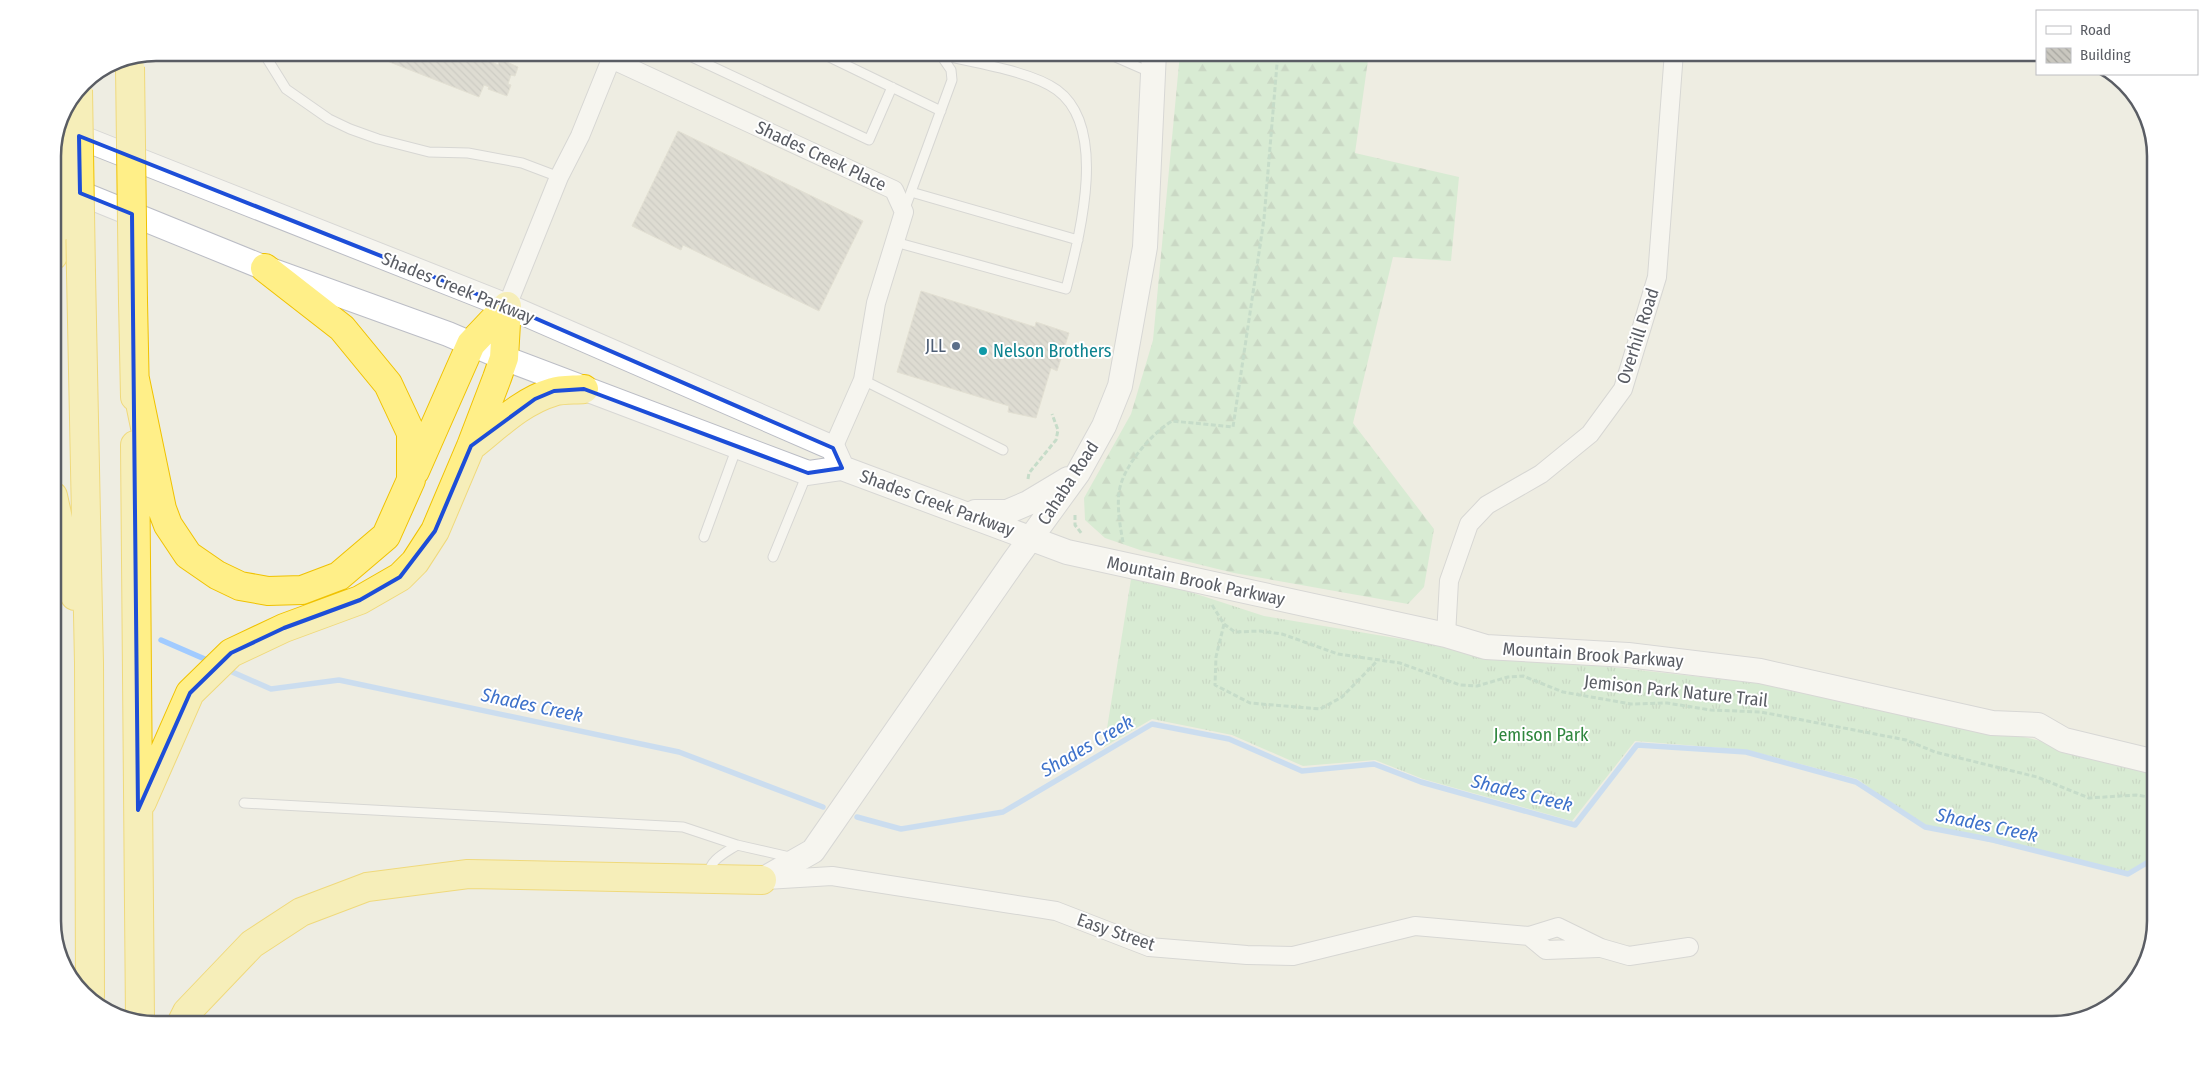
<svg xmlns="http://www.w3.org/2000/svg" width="2208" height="1077" font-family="'Fira Sans Condensed',sans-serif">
  <defs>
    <pattern id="grass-tufts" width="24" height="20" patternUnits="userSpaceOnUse" patternTransform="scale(1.25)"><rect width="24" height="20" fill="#bde8c2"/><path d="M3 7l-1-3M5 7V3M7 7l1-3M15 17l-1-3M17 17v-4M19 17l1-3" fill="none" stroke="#9dbfa1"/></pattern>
    <pattern id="forest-firs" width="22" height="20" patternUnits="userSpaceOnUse" patternTransform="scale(1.25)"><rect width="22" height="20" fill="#bde8c2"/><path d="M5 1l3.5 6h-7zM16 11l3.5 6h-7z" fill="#9dbfa1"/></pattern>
    <pattern id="building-back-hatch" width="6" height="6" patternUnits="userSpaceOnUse" patternTransform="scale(1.25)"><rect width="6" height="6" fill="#c9c7bf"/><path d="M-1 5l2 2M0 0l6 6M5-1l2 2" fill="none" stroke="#a6a59f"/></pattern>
  </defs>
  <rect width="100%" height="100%" fill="#eeede2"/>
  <path fill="url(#grass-tufts)" d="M1132,573L1264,616L1491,654L1774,685L2037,740L2155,769V858L2128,874L1925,827L1857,779L1747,750L1635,741L1572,821L1423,779L1375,760L1303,766L1232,735L1152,719L1104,747Z"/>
  <path fill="url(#forest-firs)" d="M1180,53H1369L1355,153L1459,177L1451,261L1393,257L1353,423L1434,529L1424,587L1408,604L1234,573L1140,550L1105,538L1085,520L1084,498L1131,414L1153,340Z"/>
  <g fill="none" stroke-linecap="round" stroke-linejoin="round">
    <path stroke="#a1cbff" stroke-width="5.5" d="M53,590L57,592
      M161,640L207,660
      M230,671L271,689L339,680L679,752L823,807
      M857,817L901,829L1003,812L1152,724L1229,739L1302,771L1374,764L1421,782L1575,825L1637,745L1746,752L1856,782L1925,827L1993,840L2128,874L2155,858"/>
  </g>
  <path fill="url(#building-back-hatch)" stroke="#d3d0c0" d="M332,52H353L338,62Z
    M364,52H495L492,62L498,65L500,59L518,67L515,76L511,75L508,84L511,85L507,96L488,89L489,87L484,85L479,97Z
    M678,131L863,221L819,311L683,245L681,250L632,226Z
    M921,291L1035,327L1036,322L1069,333L1057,371L1051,368L1036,418L1008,412L1009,406L897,372Z"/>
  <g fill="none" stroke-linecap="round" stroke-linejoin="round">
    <g stroke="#babcc2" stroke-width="11">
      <path id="lane" d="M263,52L286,89L329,119L350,129L378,139L429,152L468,153L522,163L559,177
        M696,52L694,58L869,140L892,87
        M819,52L941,111
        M1104,52L1152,73
        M911,192L1078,240
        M904,211L952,80L951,70L940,54
        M895,242L1066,289C1079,237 1109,128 1057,90C1031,71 974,63 941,55
        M863,380L1003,450
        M704,537L737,447
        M773,557L807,474
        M244,803L683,827L737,845L794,858
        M708,876C709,860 725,853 737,845"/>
    </g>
    <g stroke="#babcc2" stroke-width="20">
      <path id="street" d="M611,59L894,190L904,212L876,303L863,380L833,448
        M507,306L559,177L580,136L614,52
        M1446,635L1449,581L1469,524L1487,505L1541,474L1590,434L1623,389L1657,277L1674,52
        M766,880L832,876L1056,911L1149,947L1247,955L1293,956L1415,926L1529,936L1558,927L1601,948L1629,956L1689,947
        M1529,936L1546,950L1598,948"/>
    </g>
    <g stroke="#bbbdc5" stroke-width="26">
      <path id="secondary" d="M62,130L507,306L833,448L842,468
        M63,186L265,268L448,334L504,358L808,473L842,468L1067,552L1446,635L1486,647L1628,655L1760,671L1992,723L2038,725L2064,740L2155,762
        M975,512H1007L1028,503L1068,479
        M762,880L813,851L1014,561L1078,473L1104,426L1120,386L1145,247L1154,52"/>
    </g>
    <g stroke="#f0c200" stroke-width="30">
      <path id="highway" d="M53,256L59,227
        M81,273L89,663L90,996
        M133,301L135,397
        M135,379L162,509L168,525L188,555L217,575L240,586L268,591L302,590L339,576L386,536L411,480V433L388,384L342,328L265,268
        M135,445L140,1021
        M473,445C497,426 522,401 553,392C562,389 574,390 584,389
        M415,471L471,344L507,306
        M53,496L75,596
        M142,802L190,693L231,653L284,628L360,600L400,577L415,562L435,531L471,446L497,378L504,358L507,306
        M181,1024L187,1012L252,944L301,912L367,887L468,874L762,880"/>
    </g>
    <path stroke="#95c8aa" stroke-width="3" stroke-dasharray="5 2.5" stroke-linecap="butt" d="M1028,479L1029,473L1056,440L1058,430L1052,414
      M1075,515V525L1082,534
      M1123,542C1120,526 1117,508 1119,492C1123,466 1151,434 1172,421L1233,427L1264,219L1278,52
      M1212,605L1224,624L1235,632L1260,631L1282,634L1338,654L1400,663L1460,685L1477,686L1508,677L1523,676L1563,692L1631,704L1667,703L1711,710L1761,712L1906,740L1935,752L2037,777L2089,798L2136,795L2155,798
      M1224,624L1216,657L1215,685L1250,703L1320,709L1342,697L1379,659"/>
    <use href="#lane" stroke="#fff" stroke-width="9"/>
    <use href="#street" stroke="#fff" stroke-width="18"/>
    <use href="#secondary" stroke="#fff" stroke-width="24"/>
    <use href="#highway" stroke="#ffef88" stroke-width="28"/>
    <g stroke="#f0c200" stroke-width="30" stroke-linecap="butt">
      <path id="highway-bridge" d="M130,67L133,301
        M78,90L81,273
        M57,133L59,227"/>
    </g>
    <use href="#highway-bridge" stroke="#ffef88" stroke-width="28"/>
  </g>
  <path d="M0 0H2208V1077H0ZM79,136L507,306L833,448L842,468L808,473L584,389L554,391L535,399L471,446L435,531L400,577L360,600L284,628L231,653L190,693L138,810L132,214L80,193Z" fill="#eeede2" fill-opacity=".55" fill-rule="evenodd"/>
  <path fill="none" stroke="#1d4ed8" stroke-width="4" stroke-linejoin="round" d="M79,136L507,306L833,448L842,468L808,473L584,389L554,391L535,399L471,446L435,531L400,577L360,600L284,628L231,653L190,693L138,810L132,214L80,193Z"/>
  <circle fill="#5c6f8a" stroke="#fff" stroke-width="2" cx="956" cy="346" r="5"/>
  <circle fill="#0f9aa8" stroke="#fff" stroke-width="2" cx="983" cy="351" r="5"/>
  <g text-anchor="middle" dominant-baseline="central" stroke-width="4" stroke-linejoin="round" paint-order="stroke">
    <g font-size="18" fill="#5a5d64" stroke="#fff">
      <text transform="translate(821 156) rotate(25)">Shades Creek Place</text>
      <text transform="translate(458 288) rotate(22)">Shades Creek Parkway</text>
      <text transform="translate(1638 336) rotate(-72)">Overhill Road</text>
      <text transform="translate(1068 483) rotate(-57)">Cahaba Road</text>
      <text transform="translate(937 503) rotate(20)">Shades Creek Parkway</text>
      <text transform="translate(1196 581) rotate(12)">Mountain Brook Parkway</text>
      <text transform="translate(1593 655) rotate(4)">Mountain Brook Parkway</text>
      <text transform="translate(1676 691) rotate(6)">Jemison Park Nature Trail</text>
      <text transform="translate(1116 932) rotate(19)">Easy Street</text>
    </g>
    <g font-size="18" fill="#4e5e75" stroke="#fff" text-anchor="end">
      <text x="946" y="346">JLL</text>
    </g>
    <g font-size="18" fill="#0d838f" stroke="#fff" text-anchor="start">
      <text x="993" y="351">Nelson Brothers</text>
    </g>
    <g font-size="18" fill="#2f863e" stroke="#fff">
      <text x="1541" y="735">Jemison Park</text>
    </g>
    <g font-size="19" font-style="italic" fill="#3d71ca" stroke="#fff">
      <text transform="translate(532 705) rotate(12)">Shades Creek</text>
      <text transform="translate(1087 746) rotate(-30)">Shades Creek</text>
      <text transform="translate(1522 793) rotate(14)">Shades Creek</text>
      <text transform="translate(1987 825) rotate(12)">Shades Creek</text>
    </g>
  </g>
  <path d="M0 0H2208V1077H0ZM156 61H2052A95 95 0 0 1 2147 156V921A95 95 0 0 1 2052 1016H156A95 95 0 0 1 61 921V156A95 95 0 0 1 156 61Z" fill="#fff" fill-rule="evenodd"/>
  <path fill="none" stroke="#5a5d64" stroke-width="2.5" d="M156 61H2052A95 95 0 0 1 2147 156V921A95 95 0 0 1 2052 1016H156A95 95 0 0 1 61 921V156A95 95 0 0 1 156 61Z"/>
  <rect x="2036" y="10" width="162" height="65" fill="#ffffff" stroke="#bdbec1"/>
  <rect x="2046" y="26" width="25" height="8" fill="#ffffff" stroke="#bdbec1"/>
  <text x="2080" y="35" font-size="15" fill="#5a5d64">Road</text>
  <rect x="2046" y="48" width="25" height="15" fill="url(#building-back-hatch)" stroke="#bdbec1"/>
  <text x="2080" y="60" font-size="15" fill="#5a5d64">Building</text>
</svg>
